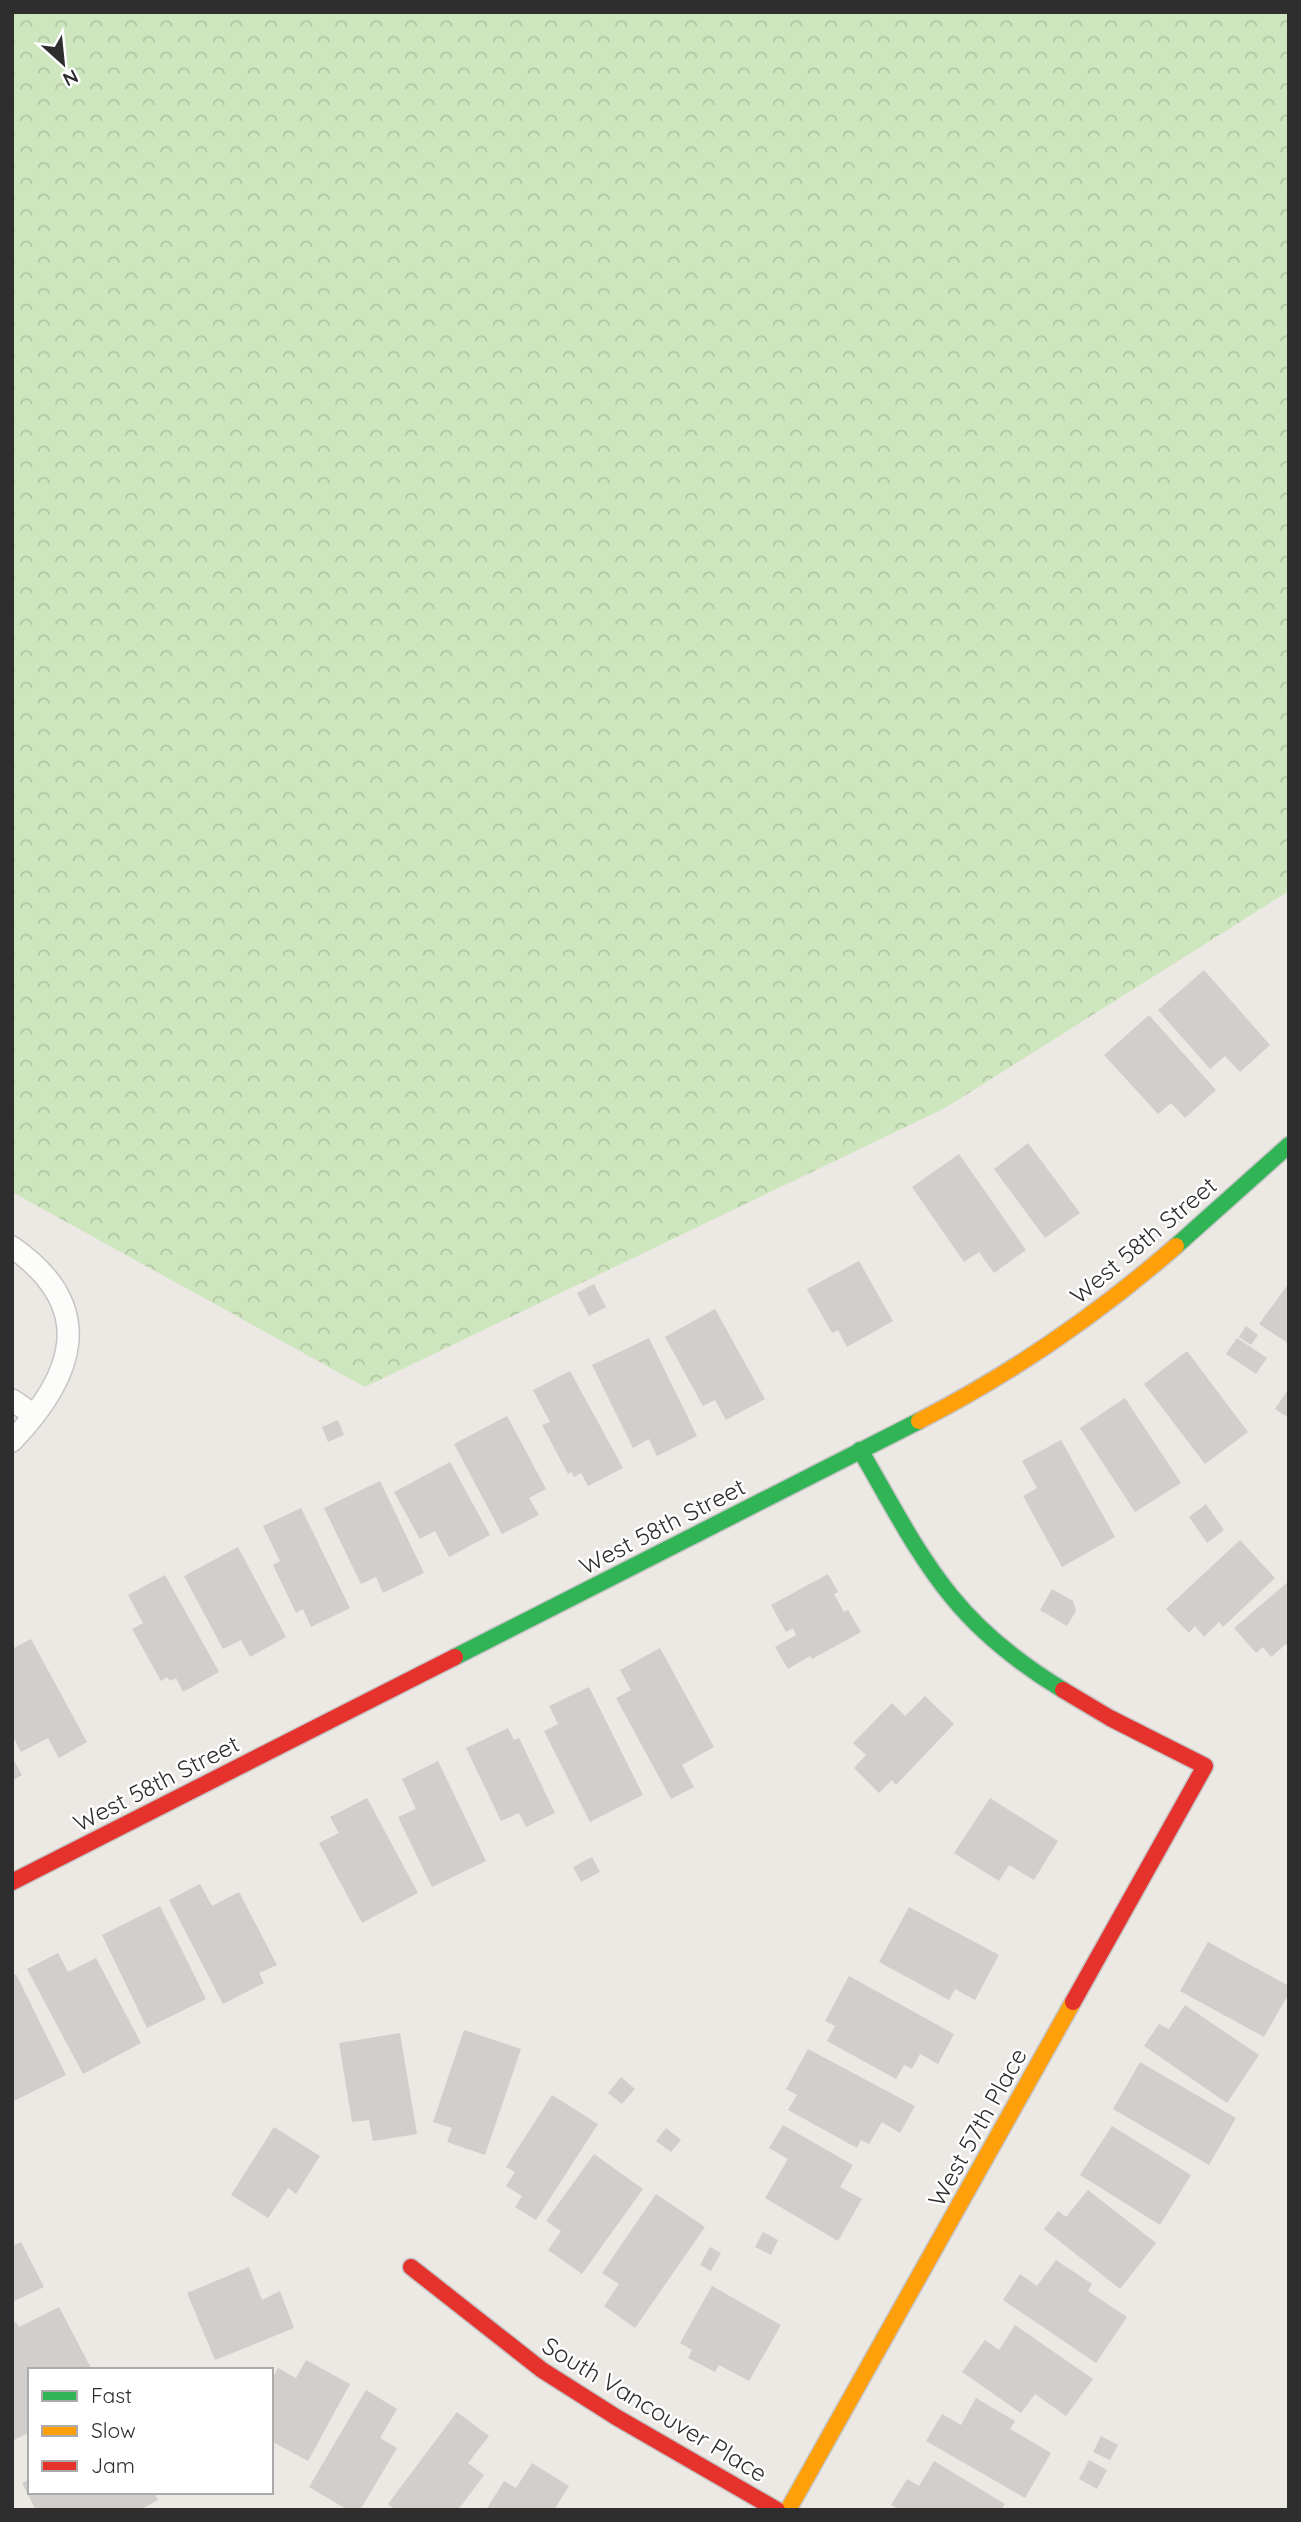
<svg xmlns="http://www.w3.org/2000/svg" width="1301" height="2522" font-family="Quicksand,sans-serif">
  <defs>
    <pattern id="forest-crowns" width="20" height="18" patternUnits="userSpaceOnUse" patternTransform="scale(1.75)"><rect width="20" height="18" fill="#cee6be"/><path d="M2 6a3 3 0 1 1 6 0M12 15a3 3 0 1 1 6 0" fill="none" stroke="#b1c6a4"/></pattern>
  </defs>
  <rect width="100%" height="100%" fill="#ece8e4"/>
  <path fill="url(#forest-crowns)" d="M12,12H1289V891L945,1108L365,1387L12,1192Z"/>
  <path fill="#d1cecb" d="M1204,970L1270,1045L1240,1072L1225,1056L1210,1069L1158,1010Z
    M1149,1015L1216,1090L1185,1118L1171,1103L1158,1114L1104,1055Z
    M1028,1143L1080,1213L1045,1238L994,1169Z
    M959,1154L1026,1250L994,1273L979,1252L964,1262L912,1187Z
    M859,1261L893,1321L847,1347L838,1330L832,1333L807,1289Z
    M1289,1283V1344L1259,1324Z
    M594,1284L606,1307L589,1316L577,1293Z
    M715,1309L765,1399L726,1420L715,1400L703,1406L665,1337Z
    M1246,1326L1258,1335L1251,1345L1239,1337Z
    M649,1338L697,1436L657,1456L649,1439L633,1448L592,1365Z
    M1237,1338L1267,1358L1256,1374L1226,1354Z
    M1187,1351L1248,1432L1205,1464L1144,1384Z
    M570,1371L623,1468L588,1486L581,1473L574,1477L572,1472L568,1474L542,1425L550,1422L533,1390Z
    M1289,1388V1418L1275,1409Z
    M1125,1398L1181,1483L1135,1512L1080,1428Z
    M507,1416L546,1489L529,1498L539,1515L502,1534L454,1444Z
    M338,1420L344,1435L328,1442L322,1427Z
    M1061,1440L1115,1537L1062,1567L1023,1496L1037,1488L1022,1461Z
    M450,1462L490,1535L449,1557L435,1531L420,1539L394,1492Z
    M380,1481L424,1573L383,1593L376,1577L361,1584L324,1508Z
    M1206,1504L1224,1530L1207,1543L1189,1517Z
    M301,1508L350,1608L311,1627L303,1609L296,1613L273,1565L280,1561L263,1526Z
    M1240,1540L1275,1578L1223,1627L1219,1622L1204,1637L1195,1626L1189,1633L1166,1609Z
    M238,1547L286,1637L250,1657L241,1640L223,1649L184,1576Z
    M828,1574L838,1592L834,1594L844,1612L848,1610L861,1632L812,1659L810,1656L788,1669L775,1647L796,1635L793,1628L786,1632L771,1605Z
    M165,1575L219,1672L183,1692L176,1678L170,1681L167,1677L161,1681L132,1629L143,1623L128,1595Z
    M1289,1581V1647L1286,1644L1271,1657L1263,1647L1256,1653L1234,1628Z
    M1052,1589L1073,1601L1076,1611L1067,1626L1040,1610Z
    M31,1639L87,1742L59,1758L48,1738L21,1752L12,1735V1649Z
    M660,1648L714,1747L682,1765L694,1787L671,1799L616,1698L631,1690L620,1670Z
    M589,1687L643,1795L590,1822L544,1731L558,1724L549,1706Z
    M925,1696L954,1724L896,1785L892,1780L879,1793L854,1768L866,1755L853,1743L892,1703L905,1716Z
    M508,1728L514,1740L519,1738L555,1813L526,1827L519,1813L501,1821L466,1748Z
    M12,1757L22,1775L12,1781Z
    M438,1761L486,1861L432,1887L398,1817L416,1809L402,1779Z
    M367,1798L418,1893L362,1923L319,1843L339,1833L330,1817Z
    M990,1798L1058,1841L1034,1880L1009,1865L999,1881L954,1853Z
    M592,1857L600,1872L581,1882L573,1867Z
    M200,1884L212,1906L239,1892L277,1965L259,1973L264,1983L223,2004L169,1900Z
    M160,1906L206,1999L147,2028L102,1935Z
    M909,1907L999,1955L975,2000L955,1989L949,2000L879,1962Z
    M1208,1942L1289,1986V1993L1264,2037L1180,1991Z
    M58,1953L68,1972L96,1958L141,2043L83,2074L27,1969Z
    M16,1974L66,2075L12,2102V1976Z
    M849,1976L954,2034L938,2064L920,2054L912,2069L904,2065L896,2079L827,2041L835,2026L825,2021Z
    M1185,2005L1259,2055L1227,2103L1144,2046L1159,2024L1169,2029Z
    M464,2030L521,2049L485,2155L447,2142L452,2128L433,2122Z
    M400,2033L417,2134L373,2141L369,2120L352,2122L339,2043Z
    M808,2049L915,2106L900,2133L882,2122L869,2144L861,2140L857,2148L788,2110L797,2095L786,2089Z
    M1140,2062L1236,2118L1209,2165L1113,2109Z
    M621,2077L635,2089L622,2104L608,2093Z
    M552,2095L598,2124L536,2220L515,2207L522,2196L506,2186L515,2172L506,2167Z
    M783,2125L853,2165L840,2187L862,2199L838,2241L765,2198L788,2159L769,2148Z
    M1112,2126L1191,2175L1160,2225L1080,2175Z
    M274,2127L320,2156L296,2194L288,2188L268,2218L231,2195Z
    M666,2128L681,2140L671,2152L656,2141Z
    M594,2154L643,2189L582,2274L548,2250L561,2231L546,2221Z
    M1088,2190L1156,2243L1120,2289L1044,2229L1058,2211L1066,2217Z
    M656,2194L705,2227L635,2328L604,2306L619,2284L602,2273Z
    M763,2232L778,2240L771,2255L755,2247Z
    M21,2242L44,2287L12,2302V2246Z
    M710,2247L721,2253L711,2271L700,2265Z
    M1056,2260L1092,2284L1088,2291L1127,2317L1096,2363L1003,2300L1020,2274L1037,2286Z
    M249,2267L262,2300L280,2291L294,2328L215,2360L187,2293Z
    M712,2286L781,2325L749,2381L719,2365L715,2372L688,2358L692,2350L680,2343Z
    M59,2307L92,2370H30V2432L12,2441V2324L16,2322L19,2327Z
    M1015,2325L1093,2379L1066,2416L1035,2394L1021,2413L962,2372L985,2340L999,2350Z
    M306,2360L350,2384L308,2461L271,2441V2381L278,2368L296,2378Z
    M366,2390L397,2409L380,2438L397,2448L360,2510H348L309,2487Z
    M976,2398L1015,2421L1010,2429L1051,2453L1025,2498L926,2441L942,2414L961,2425Z
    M457,2412L489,2436L468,2463L484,2475L458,2510H396L388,2504Z
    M1101,2436L1118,2445L1110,2460L1093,2452Z
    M1089,2460L1107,2470L1097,2489L1079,2479Z
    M934,2461L1005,2504L1001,2510H900L891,2505L907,2479L919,2486Z
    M532,2463L569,2486L554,2510H486L504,2481L516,2488Z
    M30,2479V2492H154L158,2500L140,2510H36L22,2483Z"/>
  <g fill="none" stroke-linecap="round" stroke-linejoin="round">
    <g stroke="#c5c4c5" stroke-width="24">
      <path id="lane" d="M12,1247C98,1307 75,1375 12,1441
        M12,1400L34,1415"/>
    </g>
    <g stroke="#c5c4c5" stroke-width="19">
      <path id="fast" d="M1176,1246L1289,1145
        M860,1450C889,1499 915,1552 952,1597C982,1634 1022,1665 1063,1690
        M455,1657L919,1421"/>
    </g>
    <g stroke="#c5c4c5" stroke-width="19">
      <path id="slow" d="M919,1421C1011,1374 1098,1314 1176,1246
        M788,2510L1073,2002"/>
    </g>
    <g stroke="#c5c4c5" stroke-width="19">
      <path id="jam" d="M1063,1690L1110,1718L1205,1766L1073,2002
        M12,1882L455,1657
        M411,2267L542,2370L616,2417L777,2510"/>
    </g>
    <use href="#lane" stroke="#fcfcfb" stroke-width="21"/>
    <use href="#fast" stroke="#30b455" stroke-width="16"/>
    <use href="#slow" stroke="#ff9f0a" stroke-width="16"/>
    <use href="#jam" stroke="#e5322d" stroke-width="16"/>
  </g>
  <g text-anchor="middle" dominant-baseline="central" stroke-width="5" stroke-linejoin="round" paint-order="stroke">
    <g font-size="24" fill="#2e2e2e" stroke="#fff">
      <text transform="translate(1143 1240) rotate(-40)">West 58th Street</text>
      <text transform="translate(662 1526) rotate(-27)">West 58th Street</text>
      <text transform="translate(156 1783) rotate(-27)">West 58th Street</text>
      <text transform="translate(977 2127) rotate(-61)">West 57th Place</text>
      <text transform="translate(655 2409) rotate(31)">South Vancouver Place</text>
    </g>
  </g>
  <rect width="1301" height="2522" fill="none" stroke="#2e2e2e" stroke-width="28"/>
  <rect x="28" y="2368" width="245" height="126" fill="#ffffff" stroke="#ababab" stroke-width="2"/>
  <rect x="42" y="2391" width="35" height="10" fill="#30b455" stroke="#ababab" stroke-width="2"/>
  <text x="91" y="2403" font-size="21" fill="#2e2e2e">Fast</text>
  <rect x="42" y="2426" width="35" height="10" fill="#ff9f0a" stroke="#ababab" stroke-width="2"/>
  <text x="91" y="2438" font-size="21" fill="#2e2e2e">Slow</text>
  <rect x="42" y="2461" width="35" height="10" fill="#e5322d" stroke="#ababab" stroke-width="2"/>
  <text x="91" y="2473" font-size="21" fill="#2e2e2e">Jam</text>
  <g transform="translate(63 63) rotate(153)" stroke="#ffffff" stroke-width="5" paint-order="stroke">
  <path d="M0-5L12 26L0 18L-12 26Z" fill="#2e2e2e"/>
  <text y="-10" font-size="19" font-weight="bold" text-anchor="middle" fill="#2e2e2e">N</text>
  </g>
</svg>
